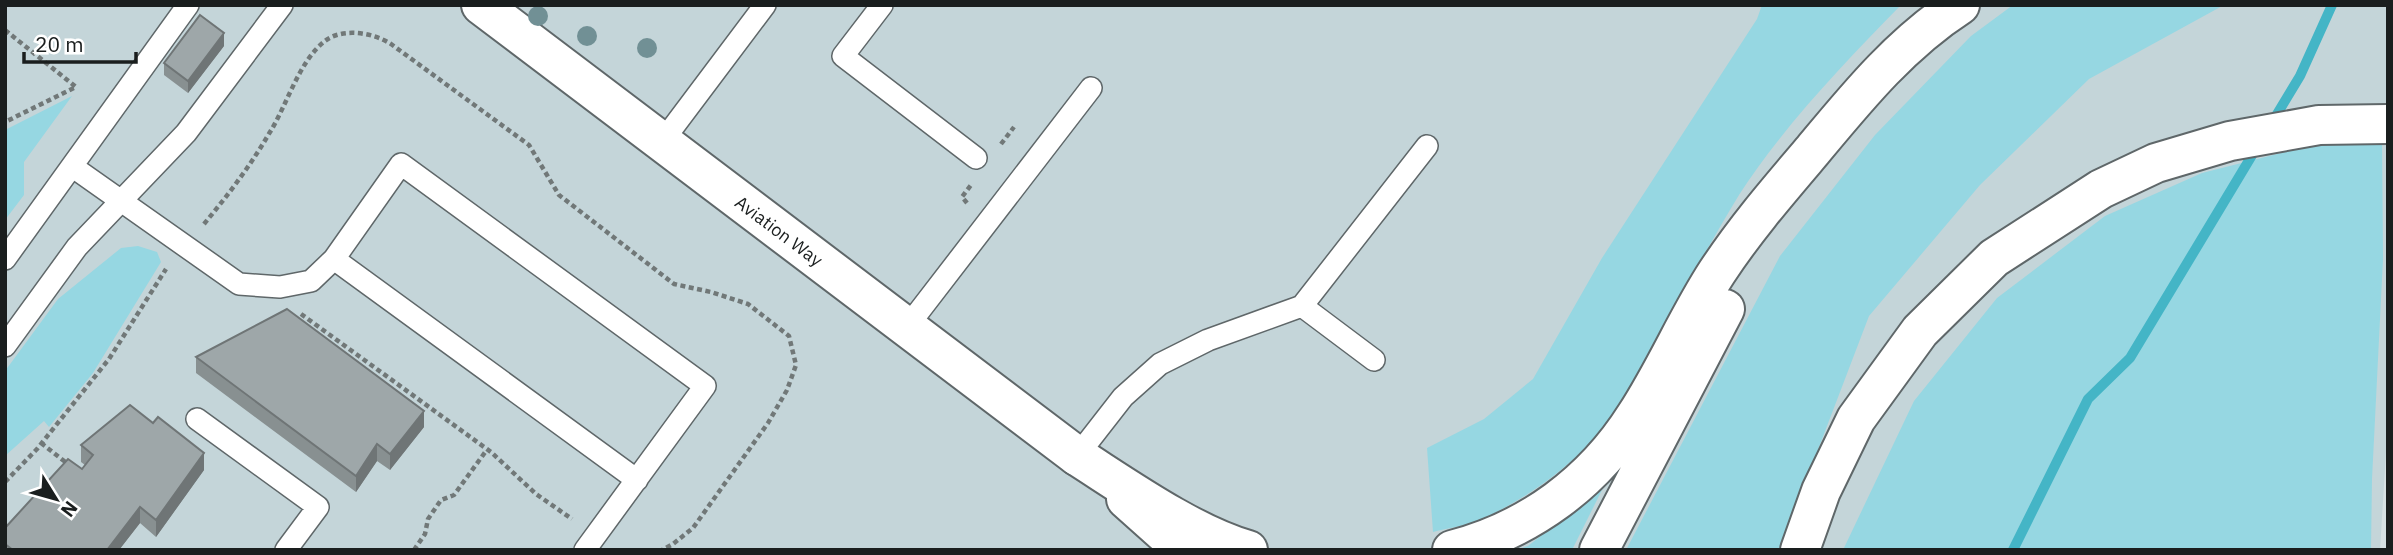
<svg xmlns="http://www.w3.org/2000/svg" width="2393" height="555" font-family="'IBM Plex Sans',sans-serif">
  <rect width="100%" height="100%" fill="#d7e1e3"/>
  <path fill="#c4d5d9" d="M5,5H2388V420L2380,550H5Z"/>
  <path fill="#96d7e2" d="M1762,5H1901C1845,62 1782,128 1739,195C1718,230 1697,266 1679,302C1665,328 1654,358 1639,383C1601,443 1544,491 1480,520C1466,526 1448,528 1433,532L1427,448L1484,419L1533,379L1602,258L1757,19Z
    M2013,5H2224L2089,79L1980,185L1869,316L1803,489L1782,550H1626L1780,256L1875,135L1971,36Z
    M72,96L24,162V195L5,220V130Z
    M2382,139L2383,259L2372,479L2371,550H1843L1914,401L1997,298L2105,216L2202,173L2328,141Z
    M138,246L157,252L161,262L93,373L49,427L44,421L5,456V371L58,299L121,248Z
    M1604,486L1572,550H1516L1528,546Z"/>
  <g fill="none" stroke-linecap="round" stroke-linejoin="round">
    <path stroke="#44b5c6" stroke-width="10" d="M2271,124L2300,76L2332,5
      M2013,550L2088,399L2130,358L2257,147"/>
    <g stroke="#5f6769" stroke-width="24">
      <path id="service" d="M882,5L843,56L976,158
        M662,142L765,5
        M73,167L239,284L280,287L311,281L334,259
        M5,259L188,5
        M1302,306L1374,360
        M907,327L1091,88
        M5,346L77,247L186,133L282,5
        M197,419L318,507L286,550
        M1077,456L1123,397L1160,364L1208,340L1302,306L1427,146
        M585,550L705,386L401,164L334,259L637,480"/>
    </g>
    <g stroke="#5f6769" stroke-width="42">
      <path id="minor" d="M481,5L1077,456"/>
    </g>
    <g stroke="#5f6769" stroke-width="42">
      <path id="secondary" d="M1126,499L1183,550"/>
    </g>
    <g stroke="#5f6769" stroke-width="42">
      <path id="motorway" d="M1077,456C1127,488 1192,534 1248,550
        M1452,550C1529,530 1593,483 1636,415C1666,369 1687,318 1717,272C1746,228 1779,190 1813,150C1857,97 1901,43 1960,5
        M1599,550L1725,309
        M1800,550L1821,491L1856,419L1920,331L1994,258L2101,189L2156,163L2230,141L2319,125L2388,124"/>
    </g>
    <path stroke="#717878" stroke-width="4.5" stroke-dasharray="5 3.5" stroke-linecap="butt" d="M5,30L76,87L5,122
      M1001,144L1014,127
      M967,203L962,197L971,185
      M204,224C228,195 251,165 270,132C287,105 299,61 325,41C343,27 374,33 391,44L529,145L559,195L674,284L711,292L748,304L789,336L796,365L787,390L768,423L693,528L673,544L662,550
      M301,314L491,452L536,494L572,519
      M41,443L68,464
      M5,482L37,449L109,359L166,269
      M414,550L425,534L428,519L441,500L454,495L486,451"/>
    <use href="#service" stroke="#fff" stroke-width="21"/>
    <use href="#minor" stroke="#fff" stroke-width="38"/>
    <use href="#secondary" stroke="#fff" stroke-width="38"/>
    <use href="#motorway" stroke="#fff" stroke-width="38"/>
  </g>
  <g fill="#719095">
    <circle cx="538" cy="16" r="10"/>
    <circle cx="587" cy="36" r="10"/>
    <circle cx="647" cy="48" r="10"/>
  </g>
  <path fill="#889091" d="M224,46L188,93L164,75V63Z
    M196,357L424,427L390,470L377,461L356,492L196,373Z
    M81,445L204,470L156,537L140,523L119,550H5V528L82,469L85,465L81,462Z"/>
  <path fill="#6f7576" d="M224,33V46L188,93V81Z
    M424,411V427L390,470V454Z
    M377,444V461L356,492V476Z
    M204,453V470L156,537V520Z
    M140,507V523L119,550H107Z"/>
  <path fill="#9ea7a9" stroke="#6f7576" stroke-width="2" d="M200,15L224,33L188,81L164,63Z
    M287,309L424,411L390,454L377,444L356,476L196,357Z
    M130,405L153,423L158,417L204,453L156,520L140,507L107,550H13L5,544V528L68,459L82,469L93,455L81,445Z"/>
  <g text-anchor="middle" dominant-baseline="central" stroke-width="6" stroke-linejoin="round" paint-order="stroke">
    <g font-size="18" fill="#1a1e1e" stroke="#fff">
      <text transform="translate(779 231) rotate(37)">Aviation Way</text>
    </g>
  </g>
  <rect width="2393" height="555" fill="none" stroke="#1a1e1e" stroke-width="14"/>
  <g transform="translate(56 499) rotate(127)" stroke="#ffffff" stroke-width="5" paint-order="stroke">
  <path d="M0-5L12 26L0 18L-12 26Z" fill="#1a1e1e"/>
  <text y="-10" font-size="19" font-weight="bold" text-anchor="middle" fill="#1a1e1e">N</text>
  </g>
  <path d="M24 52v10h112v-10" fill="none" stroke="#1a1e1e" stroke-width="3.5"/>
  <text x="35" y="52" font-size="21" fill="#1a1e1e" stroke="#ffffff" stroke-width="5" paint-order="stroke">20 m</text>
</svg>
